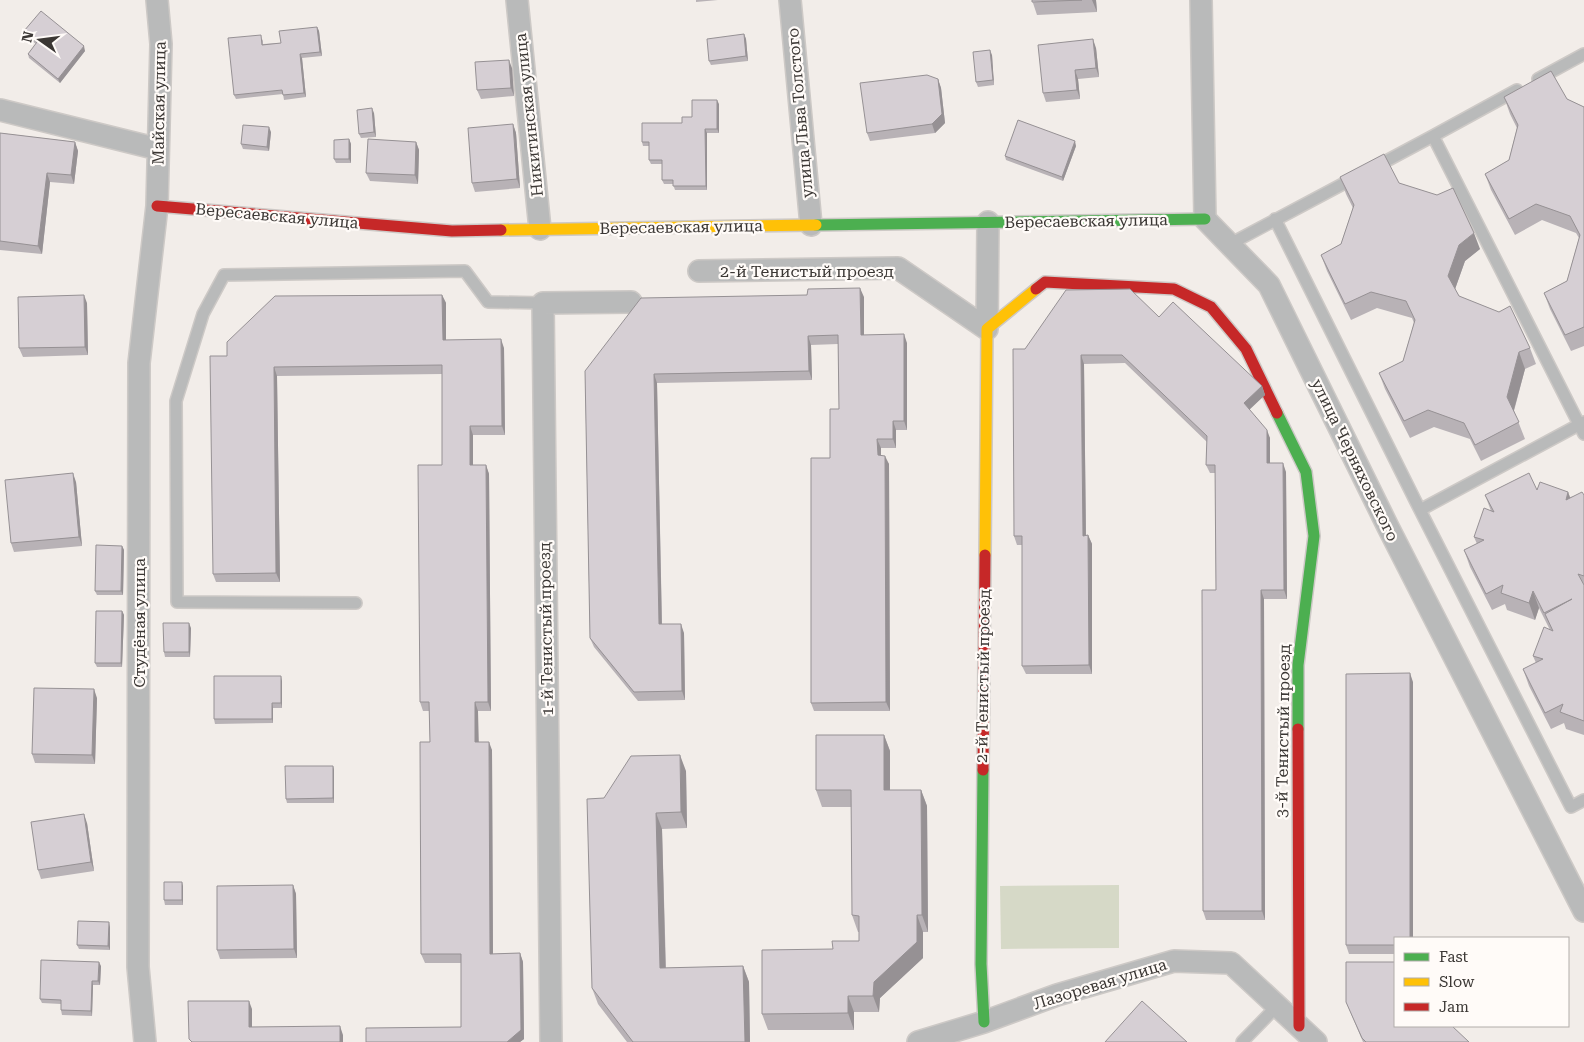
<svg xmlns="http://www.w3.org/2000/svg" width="1584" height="1042" font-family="'Roboto Serif',serif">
  <rect width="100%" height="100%" fill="#f2ede9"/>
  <path fill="#d6d9c7" d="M1119,885V948L1001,949L1000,886Z"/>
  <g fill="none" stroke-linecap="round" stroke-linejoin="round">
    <g stroke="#cdc9c6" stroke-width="14">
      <path id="lane" d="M1538,79L1584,54
        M1433,136L1517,90
        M1375,167L1433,136L1584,434
        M1275,219L1420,510L1571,807L1584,800
        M1230,244L1356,177
        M1420,510L1584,422
        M356,603L177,602L176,401L203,314L224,275L465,271L488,302L543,303
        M1242,1042L1277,1006"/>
    </g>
    <g stroke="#cdc9c6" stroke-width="24">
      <path id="street" d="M517,0L540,229
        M790,0L811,225
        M1201,0L1205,219L1269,285L1388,527L1584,911
        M0,110L158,149
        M699,271L898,268L987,329
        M987,329L988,222
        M145,1042L138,967L139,363L157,206L161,44L157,0
        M551,1042L543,303L631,302
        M918,1042L984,1022L1057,995L1174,961L1231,963L1316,1042"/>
    </g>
    <g stroke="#cdc9c6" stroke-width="14">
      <path id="fast" d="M816,225L1205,219
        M1277,413L1306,472L1314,536L1298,665V729
        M983,770L981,964L984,1022"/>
    </g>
    <g stroke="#cdc9c6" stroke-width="14">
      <path id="slow" d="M501,230L816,225
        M985,555L987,329L1036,289"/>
    </g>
    <g stroke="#cdc9c6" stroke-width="14">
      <path id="jam" d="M157,206L452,231L501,230
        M1036,289L1045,282L1174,289L1211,307L1246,349L1277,413
        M1298,729L1299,1026
        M983,770L985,555"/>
    </g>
    <use href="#lane" stroke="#b9baba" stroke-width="11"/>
    <use href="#street" stroke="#b9baba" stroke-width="21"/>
    <use href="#fast" stroke="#4caf50" stroke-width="11"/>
    <use href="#slow" stroke="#ffc107" stroke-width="11"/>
    <use href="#jam" stroke="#c62828" stroke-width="11"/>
  </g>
  <path fill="#b8b2b6" d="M696,0H718L696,2Z
    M1032,0H1096L1097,12L1037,15Z
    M317,27L319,31L322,56L302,58L306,97L284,100L283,94L236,99L234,95L263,39V44L281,43Z
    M24,31L85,51L60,83L29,58L28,54L36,44L26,36Z
    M744,34L746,39L748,61L711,65L709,61Z
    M1096,48L1099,77L1078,79L1080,99L1046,102L1043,93Z
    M992,55L994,85L978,87L976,82Z
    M512,68L514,96L481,99L477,90Z
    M938,79L941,88L945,123L935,133L870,141L867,133Z
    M1504,97L1567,99L1584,107V346L1571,351L1550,309L1544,293L1567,281L1579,238L1576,233L1542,220L1515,235L1491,190L1485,174L1509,160L1517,128L1510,114Z
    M719,104V133H707V190H675L673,184H664L662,180V164H651L649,160V146H643L642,142L682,123L692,117Z
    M374,113L376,137L361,138L359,134Z
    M513,124L516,133L520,188L475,192L472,183Z
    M271,132L269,151L243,149L241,144Z
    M0,133L75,142L78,151L74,184L50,182L42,254L0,250Z
    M349,139L351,144V163H336L334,159Z
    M416,142L419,150L418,184L370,181L366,173Z
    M1076,146L1063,181L1006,160L1005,156Z
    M1340,177L1399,183L1480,249L1465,261L1455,289L1459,296L1530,348L1536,364L1525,369L1514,411L1525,439L1481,461L1470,439L1434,427L1410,438L1385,389L1379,373L1403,361L1414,323L1412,318L1377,308L1351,320L1327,271L1321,255L1341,244L1353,208L1346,194Z
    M442,295L446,303V340L504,348L505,435H473V465H486L489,474L491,711H478V742L492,750L493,954L520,953L523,962L524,1039L520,1042H366L461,1027V963H425L421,954L430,742L429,711H423L420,702L442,465V374L277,376L280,582H216L213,574L227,356Z
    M864,297V335L907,343V430H896V448H881V455L889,464L890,711H814L811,703L830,458L839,409L838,344L811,345L812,380L657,383L662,624L684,633L685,700L638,701L594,647L590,638L585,371Z
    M87,303L88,355L23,357L19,348Z
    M1159,317L1262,386L1265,395L1249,409L1270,438V463L1286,472L1287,599H1264L1265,920H1206L1203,911L1216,590L1215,473H1210L1206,465L1207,442L1125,363L1084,364L1086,535H1088L1092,544V674H1026L1022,666V545H1017L1014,536L1025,349Z
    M76,482L82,546L14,552L11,543Z
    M1537,490L1568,492L1570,497L1584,495V735L1566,729L1564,723L1551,729L1529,686L1523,669L1536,663L1533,656L1550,630L1539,608L1535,620L1507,610L1505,604L1492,610L1470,567L1464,550L1477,544L1474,537L1491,511L1485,495Z
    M122,546L124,550L123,595H97L95,591Z
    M122,611L124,615L122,667H97L95,663Z
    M191,628L190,657H165L164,652Z
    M282,681V708H273V723L215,724L214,719Z
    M1413,682L1395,938V954H1349L1346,945Z
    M97,698L95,764L35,763L32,754Z
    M884,735L890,751V790H921L927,806L928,932H923V958L880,998L879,1012H854V1030H768L762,1014L833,949L859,941V932H858L852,915V807H822L816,790Z
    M333,766L334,770V803H287L286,799Z
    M686,771L687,828L662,829L666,968L743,966L749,982L750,1042H627L598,1004L592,988L604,798Z
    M87,823L94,871L41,879L38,870Z
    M293,885L296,894L297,958L220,959L217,950Z
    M183,886V905H165L164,900Z
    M110,927V950L79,949L77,945Z
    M101,966L100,985H93L92,1016L62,1015L61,1010V1004L42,1003L40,999Z
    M1346,1002L1395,1026L1469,1042H1363Z"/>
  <path fill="#969194" d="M1092,0H1096L1097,12Z
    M317,27L319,31L322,56L320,52Z
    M744,34L746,39L748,61L746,56Z
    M1093,39L1096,48L1099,77L1096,68Z
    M84,46L85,51L60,83L58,79Z
    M990,50L992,55L994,85L993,80Z
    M300,54L302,58L306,97L304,93Z
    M509,60L512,68L514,96L511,88Z
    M1075,70L1078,79L1080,99L1077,90Z
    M938,79L941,88L945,123L935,133L932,124Z
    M717,100L719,104V133L717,129Z
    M372,108L374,113L376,137L374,132Z
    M513,124L516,133L520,188L517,179Z
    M269,127L271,132L269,151L267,147Z
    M705,129L707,133V190L706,186Z
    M349,139L351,144V163L349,159Z
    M1075,141L1076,146L1063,181L1062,177Z
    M75,142L78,151L74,184L71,175Z
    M416,142L419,150L418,184L415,175Z
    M47,173L50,182L42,254L38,246Z
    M1474,233L1480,249L1465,261L1454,292L1448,276L1459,245Z
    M860,288L864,297V343L861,335Z
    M84,295L87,303L88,355L85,347Z
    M442,295L446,303V349L443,340Z
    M904,334L907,343V430L904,421Z
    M808,336L811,345L812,380L809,371Z
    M501,339L504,348L505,435L502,426Z
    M1519,352L1525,369L1513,413L1507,397Z
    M1081,355L1084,364L1086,544L1083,536Z
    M274,367L277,376L280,582L276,573Z
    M654,374L657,383L662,633L659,624Z
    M1262,386L1265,395L1247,412L1244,403Z
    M893,421L896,430V448L893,439Z
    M470,426L473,435V474L470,465Z
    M1267,430L1270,438V472L1267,463Z
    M877,439L881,448V464L878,455Z
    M885,456L889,464L890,711L886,702Z
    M1283,463L1286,472L1287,599L1284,590Z
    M486,465L489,474L491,711L488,702Z
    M73,473L76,482L82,546L79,537Z
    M1568,492L1574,509L1566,500Z
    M1088,535L1092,544V674L1089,665Z
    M122,546L124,550L123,595L121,591Z
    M1261,590L1264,599L1265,920L1262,911Z
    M1533,591L1539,608L1535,620L1529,603Z
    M122,611L124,615L122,667L121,663Z
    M189,623L191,628L190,657L189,652Z
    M681,624L684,633L685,700L682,691Z
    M1410,673L1413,682V938H1410Z
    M281,676L282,681V708L281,703Z
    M94,689L97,698L95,764L92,755Z
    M475,702L478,711L479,750L475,742Z
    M272,703L273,708V723L272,719Z
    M884,735L890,751V806L884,790Z
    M489,742L492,750L493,962L490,954Z
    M680,755L686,771L687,828L681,812Z
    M333,766L334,770V803L333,798Z
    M921,790L927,806L928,932L922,915Z
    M656,813L662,829L666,985L660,968Z
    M84,814L87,823L94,871L91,862Z
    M182,882L183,886V905L182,900Z
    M293,885L296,894L297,958L294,949Z
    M917,915L923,932V958L880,998L879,1012L873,996L874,982Z
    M109,922L110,927V950L108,946Z
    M520,953L523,962L524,1039L520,1042H507Z
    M99,962L101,966L100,985L98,981Z
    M743,966L749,982L750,1042H745Z
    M92,981L93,985L92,1016L91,1011Z
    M848,996L854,1012V1030L848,1013Z
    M249,1001L252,1009V1036L249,1027Z
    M340,1026L343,1035V1042H340Z"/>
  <path fill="#d6cfd4" stroke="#969194" d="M1032,0H1082L1032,2Z
    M41,11L84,46L58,79L28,54L37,42L24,31Z
    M317,27L320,52L300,54L304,93L283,95L282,90L234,95L228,38L261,35L262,45L281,43L279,31Z
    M744,34L746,56L709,61L707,39Z
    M1093,39L1096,68L1075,70L1077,90L1043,93L1038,45Z
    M990,50L993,80L976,82L973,52Z
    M509,60L511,88L477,90L475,62Z
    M1551,71L1567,99L1584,107V327L1565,335L1544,293L1567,281L1580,235L1570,216L1536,204L1509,219L1485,174L1509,160L1518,125L1504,97Z
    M927,75L938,79L942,114L932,124L867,133L860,83Z
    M692,100H717V129H705L706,186H673V180H662V160H649V142H642V123H682V117H692Z
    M372,108L374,132L359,134L357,110Z
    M1018,120L1075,141L1062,177L1005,156Z
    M513,124L517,179L472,183L468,128Z
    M243,125L269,127L267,147L241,144Z
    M0,133L75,142L71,175L47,173L38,246L0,241Z
    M349,139V159H334V140Z
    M368,139L416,142L415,175L366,173Z
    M1384,154L1399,183L1437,195L1453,188L1474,233L1459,245L1448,276L1459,296L1499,312L1510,306L1530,348L1519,352L1507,397L1519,422L1475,445L1464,423L1428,410L1404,421L1379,373L1403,361L1415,320L1406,301L1371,292L1345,304L1321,255L1341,244L1354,205L1340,177Z
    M860,288L861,335L904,334V421H893V439H877L878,455L885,456L886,702L811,703V458H830V409H839L838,335L808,336L809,371L654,374L659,624H681L682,691L634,692L590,638L585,371L641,298L807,295L808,289Z
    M1130,289L1159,317L1173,302L1262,386L1244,403L1267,430V463H1283L1284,590H1261L1262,911H1203L1202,590H1216L1215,465H1206L1207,436L1122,355H1081L1083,536L1088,535L1089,665L1022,666V536H1014L1013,349H1025L1066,290Z
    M84,295L85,347L19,348L18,297Z
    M442,295L443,340L501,339L502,426H470V465H486L488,702H475V742H489L490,954L520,953L521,1030L507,1042H366V1028L461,1027V954H421L420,742H430L429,702H420L418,465H442V365L274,367L276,573L213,574L210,356H227V342L275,296Z
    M73,473L79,537L11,543L5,480Z
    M1529,473L1537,490L1540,482L1568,492L1566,500L1582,492L1584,495V576L1578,574L1584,585V721L1560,712L1563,704L1545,713L1523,669L1543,659L1533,656L1544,627L1553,631L1545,614L1572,599L1544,613L1533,591L1529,603L1501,593L1503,585L1486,594L1464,550L1484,540L1474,537L1484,508L1494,512L1485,495Z
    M96,545L122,546L121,591H95Z
    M96,611H122L121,663H95Z
    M163,623H189V652H164Z
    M1410,673V938H1395V945H1346V674Z
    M214,676H281V703H272V719H214Z
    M34,688L94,689L92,755L32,754Z
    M816,735H884V790H921L922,915H917V942L874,982L873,996H848V1013L762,1014V950L833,949L832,941H859V916L852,915L851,790H816Z
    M680,755L681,812L656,813L660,968L743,966L745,1042H633L592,988L587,799L604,798L631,756Z
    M285,766H333V798L286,799Z
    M84,814L91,862L38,870L31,822Z
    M164,882H182V900H164Z
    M293,885L294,949L217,950V886Z
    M78,921L109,922L108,946L77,945Z
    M41,960L99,962L98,981H92L91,1011L61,1010V1000L40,999Z
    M1346,962H1395V1026H1452L1469,1042H1366L1362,1038L1346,1002Z
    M188,1001H249V1027L340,1026V1042H192L189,1039Z
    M1142,1001L1187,1042H1105Z"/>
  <g text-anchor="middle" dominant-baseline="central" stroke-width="4.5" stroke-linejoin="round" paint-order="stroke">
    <g font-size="16" fill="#3b3734" stroke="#fffbf8">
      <text transform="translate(159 103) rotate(-89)">Майская улица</text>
      <text transform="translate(800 113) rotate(-95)">улица Льва Толстого</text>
      <text transform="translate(529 115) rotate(-96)">Никитинская улица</text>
      <text transform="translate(277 216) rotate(5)">Вересаевская улица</text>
      <text transform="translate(1086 221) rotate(-1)">Вересаевская улица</text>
      <text transform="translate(681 227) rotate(-1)">Вересаевская улица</text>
      <text x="807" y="271">2-й Тенистый проезд</text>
      <text transform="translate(1355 460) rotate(64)">улица Черняховского</text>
      <text transform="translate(139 623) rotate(-90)">Студёная улица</text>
      <text transform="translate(546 629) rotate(-91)">1-й Тенистый проезд</text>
      <text transform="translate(983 676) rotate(-89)">2-й Тенистый проезд</text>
      <text transform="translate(1283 731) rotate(-89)">3-й Тенистый проезд</text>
      <text transform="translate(1100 984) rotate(-17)">Лазоревая улица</text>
    </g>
  </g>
  <rect x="1394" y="937" width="175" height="90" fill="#fffbf8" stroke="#b1adaa"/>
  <rect x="1404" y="953" width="25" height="8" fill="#4caf50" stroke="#b1adaa"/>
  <text x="1439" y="962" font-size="15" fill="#3b3734">Fast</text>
  <rect x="1404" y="978" width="25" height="8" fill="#ffc107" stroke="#b1adaa"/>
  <text x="1439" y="987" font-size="15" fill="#3b3734">Slow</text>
  <rect x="1404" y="1003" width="25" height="8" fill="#c62828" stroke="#b1adaa"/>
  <text x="1439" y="1012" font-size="15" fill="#3b3734">Jam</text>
  <g transform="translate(40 40) rotate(284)" stroke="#fffbf8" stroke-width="4" paint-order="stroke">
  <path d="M0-4L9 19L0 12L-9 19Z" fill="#3b3734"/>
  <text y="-8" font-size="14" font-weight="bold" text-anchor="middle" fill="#3b3734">N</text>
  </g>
</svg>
